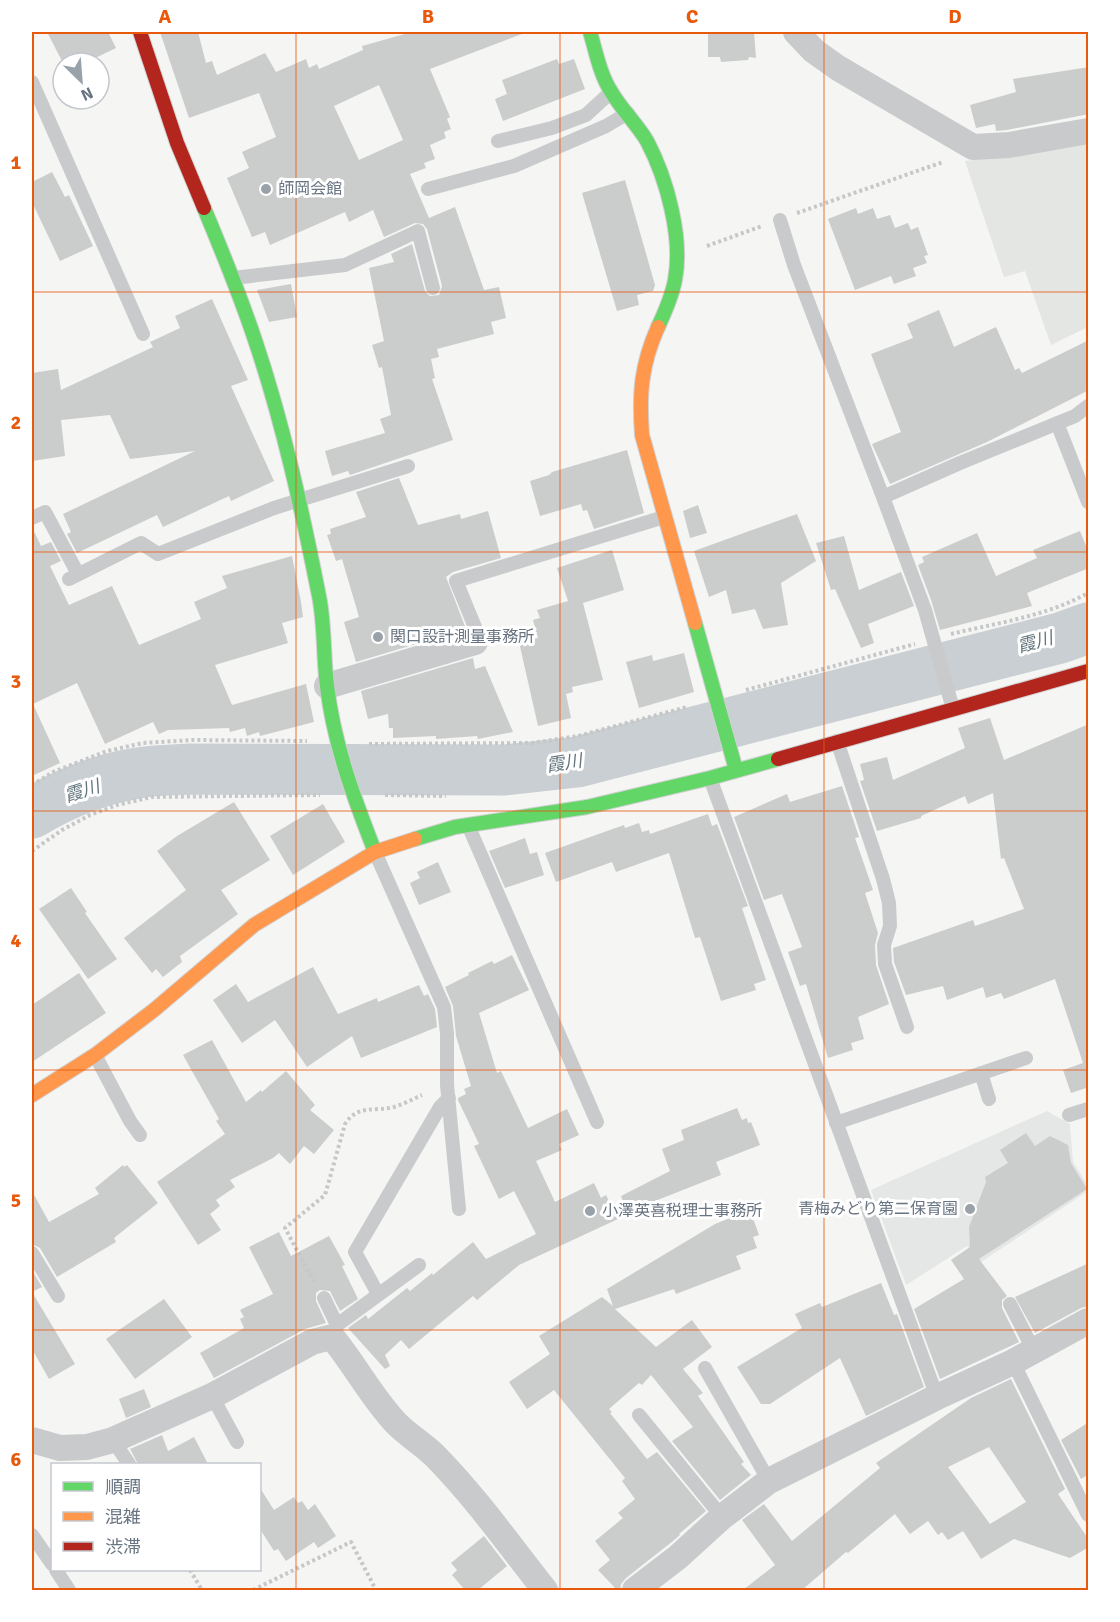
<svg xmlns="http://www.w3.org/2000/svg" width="1120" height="1622" font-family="Signika,'Noto Sans JP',sans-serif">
  <rect width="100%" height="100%" fill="#f5f5f4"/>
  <path fill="#e5e7e6" d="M1047,1111L1070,1124L1073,1162L1088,1186V1191L981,1262L967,1246L906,1285L871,1190Z"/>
  <path fill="#e3e6e2" d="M1088,142V327L1051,345L1025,271L1004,277L965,161L1042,151Z"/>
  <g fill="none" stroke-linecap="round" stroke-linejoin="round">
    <path stroke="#c9cfd2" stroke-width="51" d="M32,813C63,794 101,779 138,773C154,770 172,770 190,769L505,770L577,762L1060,638L1088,628"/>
  </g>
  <path fill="#cbcccc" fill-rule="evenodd" d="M47,32H108L116,48L85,63H63Z
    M160,32H198L206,63L212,61L217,75L265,53L276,72L306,59L309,68L317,64L319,69L363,50L362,46L412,32H522V34L430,69L450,117L447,119L451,129L444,132L446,138L430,145L435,159L424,163L426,168L410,174L429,218L455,207L484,290L499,287L506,318L491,322L494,334L437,349L439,357L431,359L435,378L432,379L453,440L350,475L348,471L332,476L325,451L385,433L380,419L391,415L382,367L379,368L372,345L384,341L369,268L394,262L391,254L412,244L425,291L430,296L439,295L442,286L427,229L423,224L415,223L384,237L373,210L349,222L345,212L270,245L265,232L252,237L227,178L249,168L242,152L276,137L259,93L189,118ZM379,85L403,140L359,160L334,106Z
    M708,32H754L756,58L749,57L748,60L721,62L720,57H708Z
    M557,59L559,64L574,59L585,89L503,121L495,99L507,94L502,80Z
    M1089,67V114L1007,130L996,131L995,124L976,128L970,105L1016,92L1013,79Z
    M52,172L65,197L69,195L93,246L60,261L32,202V182Z
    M625,180L655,285L653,291L637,295L639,305L617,311L582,193Z
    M856,208L858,214L873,208L877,219L890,215L895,228L908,223L911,230L918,227L928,255L924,256L927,263L913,268L916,276L894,284L891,276L855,290L828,219Z
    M291,284L297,317L269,322L257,290Z
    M212,299L248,380L231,386L274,481L231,501L229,496L163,527L157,515L77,553L67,534L71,532L63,514L195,451L130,459L110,415L61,420L65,456L32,461V373L58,369L61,390L153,347L150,342L180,328L175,316Z
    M939,310L954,347L996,327L1015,370L1019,368L1022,373L1089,340V390L987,442L890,484L872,444L901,432L871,354L913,338L907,324Z
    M627,450L644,513L594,529L587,510L583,511L581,504L540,516L530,481L549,475L552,472Z
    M399,478L418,525L460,514L461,519L488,511L501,558L453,572L446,577L466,629L356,662L344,622L359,617L342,559L336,561L327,535L331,534L330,529L366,517L356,492Z
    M698,505L707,533L690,538L683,511Z
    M797,514L816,561L781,583L788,625L763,629L755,609L732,614L726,590L709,597L694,551Z
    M32,527L41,546L51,542L61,561L50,566L69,605L112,586L139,645L201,619L194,602L227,588L222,576L292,556L301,602L303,617L282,623L288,643L215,665L232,705L306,684L314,722L260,736L259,732L247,736L245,728L230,732L229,728L168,730L159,734L153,722L105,744L77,683L33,704L60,763L32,776Z
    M1080,531L1089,553V568L1027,593L1032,606L940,630L931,600L918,565L924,562L922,557L977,533L996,576L1037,558L1033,550Z
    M844,536L859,590L901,572L914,606L868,624L874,643L861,648L835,589L831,590L816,543Z
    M612,550L624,590L583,603L603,680L572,687L573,692L566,694L571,718L538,726L519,642L538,638L533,620L540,618L537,610L568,601L557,568Z
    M684,653L694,692L639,708L626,662L652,655L653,661Z
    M473,658L475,669L485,666L513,732L478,739L477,736L436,739V736L393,738V728H389L388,714L368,719L361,691Z
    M990,718L1004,760L1089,724V1087L1071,1093L1063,1070L1083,1063L1055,979L1004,999L1001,993L986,998L983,987L947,1000L943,986L906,995L894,962L893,948L973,920L975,926L1024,909L1004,858L1001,859L993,793L968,804L965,796L921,816V818L877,831L860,781L864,780L860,764L887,757L893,780L965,748L958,728Z
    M842,786L859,837L855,838L873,890L865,893L878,933L875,945L876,965L889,1004L858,1017L864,1039L851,1043L853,1050L828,1058L806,984L800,986L788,952L802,947L782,894L764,900L734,817L787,794L790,802Z
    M234,802L270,860L221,890L238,914L180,956L182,962L163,977L156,969L152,973L124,938L186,890L157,851L177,836Z
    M323,804L345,842L293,875L270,836Z
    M708,814L712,826L717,824L748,906L742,908L766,980L754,984L756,990L721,1001L700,937L695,938L669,853L616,872L612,862L556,882L545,853L624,825L625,828L639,823L642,832L649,830L650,834Z
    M525,838L530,854L537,852L544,875L505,888L489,851Z
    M438,862L451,892L419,905L410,883L420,878L417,872Z
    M71,888L87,912L85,913L117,959L88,979L39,909Z
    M512,955L529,990L479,1013L497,1073L501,1071L528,1128L567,1109L579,1135L559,1144L562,1150L536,1161L555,1202L594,1183L601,1198L606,1195L618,1219L519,1265L477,1300L473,1296L409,1349L401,1340L385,1355L390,1366L385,1369L348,1328L366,1315L368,1319L407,1288L410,1291L432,1273L433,1275L473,1242L486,1259L536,1234L514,1191L499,1199L474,1146L479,1144L458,1100V1098L466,1094L464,1089L471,1086L456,1036L453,1006L445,987L469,975L468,973L492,961L494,964Z
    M313,967L338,1014L377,998L378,1002L419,985L424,996L428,994L435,1009L437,1027L361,1058L352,1036L307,1067L275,1020L242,1043L213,1000L236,984L248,1002Z
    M79,973L106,1013L32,1062V1005Z
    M212,1040L246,1102L261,1090L262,1092L286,1071L315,1105L310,1110L334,1130L314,1154L304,1146L290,1164L279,1153L273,1158L230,1180L235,1187L216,1200L220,1206L210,1214L221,1230L198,1245L157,1182L225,1134L216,1121L219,1119L183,1055Z
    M737,1108L742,1120L747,1118L748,1123L751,1122L760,1145L716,1162L721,1175L627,1212L621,1196L670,1171L662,1149L684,1140L681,1130Z
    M1026,1133L1035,1146L1050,1136L1068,1145L1071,1163L1087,1189L979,1259L1007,1296L1002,1300V1308L1019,1342L940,1379L914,1309L964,1279L951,1260L970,1247L969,1227L986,1182L985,1177L1008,1163L1000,1150Z
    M123,1165L124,1167L127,1165L158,1203L114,1238L116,1242L57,1277L40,1248L32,1244V1191L49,1222L99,1194L95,1188Z
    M750,1210L759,1235L753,1237L757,1248L736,1256L741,1269L676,1294L674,1289L615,1309L656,1347L692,1320L712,1347L683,1369L703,1393L698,1396L744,1462L741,1464L751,1475L720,1500L672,1441L693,1427L651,1375L642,1385L639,1383L609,1409L612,1412L610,1413L647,1459L657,1452L706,1511L679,1534L680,1535L668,1545L626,1578L621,1584L620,1590H617L598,1570L610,1560L595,1541L623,1518L618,1513L635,1499L622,1481L625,1478L554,1390L527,1409L509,1382L550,1354L539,1336L602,1297L613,1306L607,1289L715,1224Z
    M279,1232L291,1256L329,1236L345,1265L342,1266L358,1299L340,1311L330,1291L320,1290L316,1293V1301L326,1323L305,1329L214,1378L200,1353L244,1328L240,1319L244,1317L240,1310L273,1294L249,1247Z
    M1089,1263V1306L1081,1308L1035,1333L1015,1297Z
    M32,1270L42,1287L32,1292L75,1364L49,1379L32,1349Z
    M881,1283L894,1315L897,1314L924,1387L866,1416L840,1358L770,1404H761L737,1367L802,1328L795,1314L820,1303L822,1307Z
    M164,1299L192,1337L135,1379L106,1339Z
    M1011,1379L1065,1489L1058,1494L1089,1540V1547L1070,1558L1014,1539L981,1559L963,1531L948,1540L942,1532L938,1535L928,1521L910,1534L895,1514L848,1553L846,1552L802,1590H743L775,1565L742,1520L764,1504L792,1541L880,1468L876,1463L971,1398ZM989,1447L1026,1502L990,1524L948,1467Z
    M144,1389L151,1407L126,1418L119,1399Z
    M1089,1422V1474L1081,1479L1061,1440Z
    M162,1435L168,1451L194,1437L208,1464H138L130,1449Z
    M260,1488L274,1510L294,1497L298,1503L302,1501L308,1510L315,1504L336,1536L318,1548L314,1542L286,1561L278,1549L274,1551L260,1529Z
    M484,1536L507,1566L478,1590H465L452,1575L457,1570L451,1563Z"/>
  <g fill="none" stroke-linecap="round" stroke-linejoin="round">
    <g stroke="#d1d1d2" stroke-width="16">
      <path id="fast" d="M590,32C596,52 600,75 612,93C622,110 637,124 647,141C667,179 683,238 675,280C672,296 665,312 658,327
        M204,208C222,251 240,295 255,340C283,423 302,510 319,596C325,625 323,656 327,686C334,745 354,798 375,852
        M695,623L736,770
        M415,839L455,827L587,807L710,778L778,759"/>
    </g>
    <g stroke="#d1d1d2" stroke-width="16">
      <path id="slow" d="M658,327C641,365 639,394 642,435L695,623
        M32,1095L95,1055L154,1010L254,925L375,852L415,839"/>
    </g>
    <g stroke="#d1d1d2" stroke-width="16">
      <path id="jam" d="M140,32L177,143L204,208
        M778,759L1088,671"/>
    </g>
    <path stroke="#c6c7c8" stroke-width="4" stroke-dasharray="3 3" stroke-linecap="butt" d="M797,213L943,162
      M707,246L762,226
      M951,634C997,623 1047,616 1088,593
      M746,690L915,644
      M369,744L532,743L578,736L687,707
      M32,785L53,772L107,751L143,743L193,740L307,741
      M385,795L446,796
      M32,851L62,830L90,815L117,805L152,797L320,795
      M314,1282L285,1228L325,1195L345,1124C358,1104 374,1112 394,1107C404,1104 413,1099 422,1095
      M190,1570L202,1590
      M253,1590L351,1542L376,1590"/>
    <path stroke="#c9cacb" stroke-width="14" d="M32,82L143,334
      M498,141L552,128L586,115L611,92
      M428,189L514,166L606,126L628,113
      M780,220L794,265L883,497
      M233,278L345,265L418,231L433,288
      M1057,423L1088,502
      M32,518L45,512L78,574
      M69,579L141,543L158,554L274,508L408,466
      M475,642L477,632L456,581L664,517
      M953,709L925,610L883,497L960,463L1075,416L1088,406
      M837,741L883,879L889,903L890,926L884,945L885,964L907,1027
      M710,778L937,1397
      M468,825L597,1122
      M375,852L444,1007L447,1033V1085L459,1209
      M95,1055L130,1121L140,1135
      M981,1073L989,1099
      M1069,1115L1088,1109
      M836,1123L1026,1058
      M32,1253L58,1296
      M378,1294L355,1252L440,1107L449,1098
      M324,1298L337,1325L335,1331
      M1010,1304L1034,1351
      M337,1325L419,1265
      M1013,1362L1088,1515
      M705,1368L769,1481
      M212,1396L237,1442
      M639,1415L722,1517
      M113,1440L129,1464
      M32,1535L52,1564
      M56,1570L69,1590"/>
    <path stroke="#c9cacb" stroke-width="26" d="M796,32L814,51L838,68L973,147L1009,145L1088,131
      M327,686L475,642
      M32,1440L60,1448L87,1447L113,1440L212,1396L312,1342L332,1337C355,1365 371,1396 395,1422C408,1436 425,1445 437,1458C477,1499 510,1546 545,1590
      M635,1590L678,1557L722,1517L769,1481L937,1397L1013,1362L1088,1321"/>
    <use href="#fast" stroke="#63d668" stroke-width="14"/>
    <use href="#slow" stroke="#ff974d" stroke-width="14"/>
    <use href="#jam" stroke="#b3261e" stroke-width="14"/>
  </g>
  <path fill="none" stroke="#e8590c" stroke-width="1.5" stroke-opacity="0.55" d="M296,32V1590M560,32V1590M824,32V1590M32,292H1088M32,552H1088M32,811H1088M32,1070H1088M32,1330H1088"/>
  <g fill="#99a1a9" stroke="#fff" stroke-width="2">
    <circle cx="266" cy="189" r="6"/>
    <circle cx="378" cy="637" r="6"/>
    <circle cx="970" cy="1209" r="6"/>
    <circle cx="590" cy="1211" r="6"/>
  </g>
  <g text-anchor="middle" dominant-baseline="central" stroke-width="6" stroke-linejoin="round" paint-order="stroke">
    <g font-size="16" fill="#687481" stroke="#fff" text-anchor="start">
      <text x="278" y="189">師岡会館</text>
      <text x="390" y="637">関口設計測量事務所</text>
      <text x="958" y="1209" text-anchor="end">青梅みどり第二保育園</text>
      <text x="602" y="1211">小澤英喜税理士事務所</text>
    </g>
    <g font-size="18" font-style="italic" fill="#63757d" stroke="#fff">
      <text transform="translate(1035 642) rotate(-15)">霞川</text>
      <text transform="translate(564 763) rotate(-9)">霞川</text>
      <text transform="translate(82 791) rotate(-18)">霞川</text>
    </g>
  </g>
  <rect width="1120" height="1622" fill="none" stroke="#ffffff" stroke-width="66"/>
  <rect x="51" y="1463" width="210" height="108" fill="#ffffff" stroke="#c3c7cd" stroke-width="1.5"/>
  <rect x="63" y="1482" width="30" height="9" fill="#63d668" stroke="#c3c7cd" stroke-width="1.5"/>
  <text x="105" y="1493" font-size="18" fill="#687481">順調</text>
  <rect x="63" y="1512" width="30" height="9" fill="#ff974d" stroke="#c3c7cd" stroke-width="1.5"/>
  <text x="105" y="1523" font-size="18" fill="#687481">混雑</text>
  <rect x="63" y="1542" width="30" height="9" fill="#b3261e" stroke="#c3c7cd" stroke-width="1.5"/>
  <text x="105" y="1553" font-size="18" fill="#687481">渋滞</text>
  <g transform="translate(81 81) rotate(155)"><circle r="28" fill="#ffffff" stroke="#c3c7cd" stroke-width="1.5"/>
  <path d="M0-4.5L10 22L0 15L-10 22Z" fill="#99a1a9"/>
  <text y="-9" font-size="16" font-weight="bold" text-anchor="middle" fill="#687481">N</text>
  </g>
  <rect x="33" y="33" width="1054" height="1556" fill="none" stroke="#e8590c" stroke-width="2"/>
  <g font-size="20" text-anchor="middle" font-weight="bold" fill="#e8590c">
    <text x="165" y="23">A</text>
    <text x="428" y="23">B</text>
    <text x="692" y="23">C</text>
    <text x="955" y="23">D</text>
    <text x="16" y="169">1</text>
    <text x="16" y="429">2</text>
    <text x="16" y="688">3</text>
    <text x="16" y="947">4</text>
    <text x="16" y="1207">5</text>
    <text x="16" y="1466">6</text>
  </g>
</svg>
